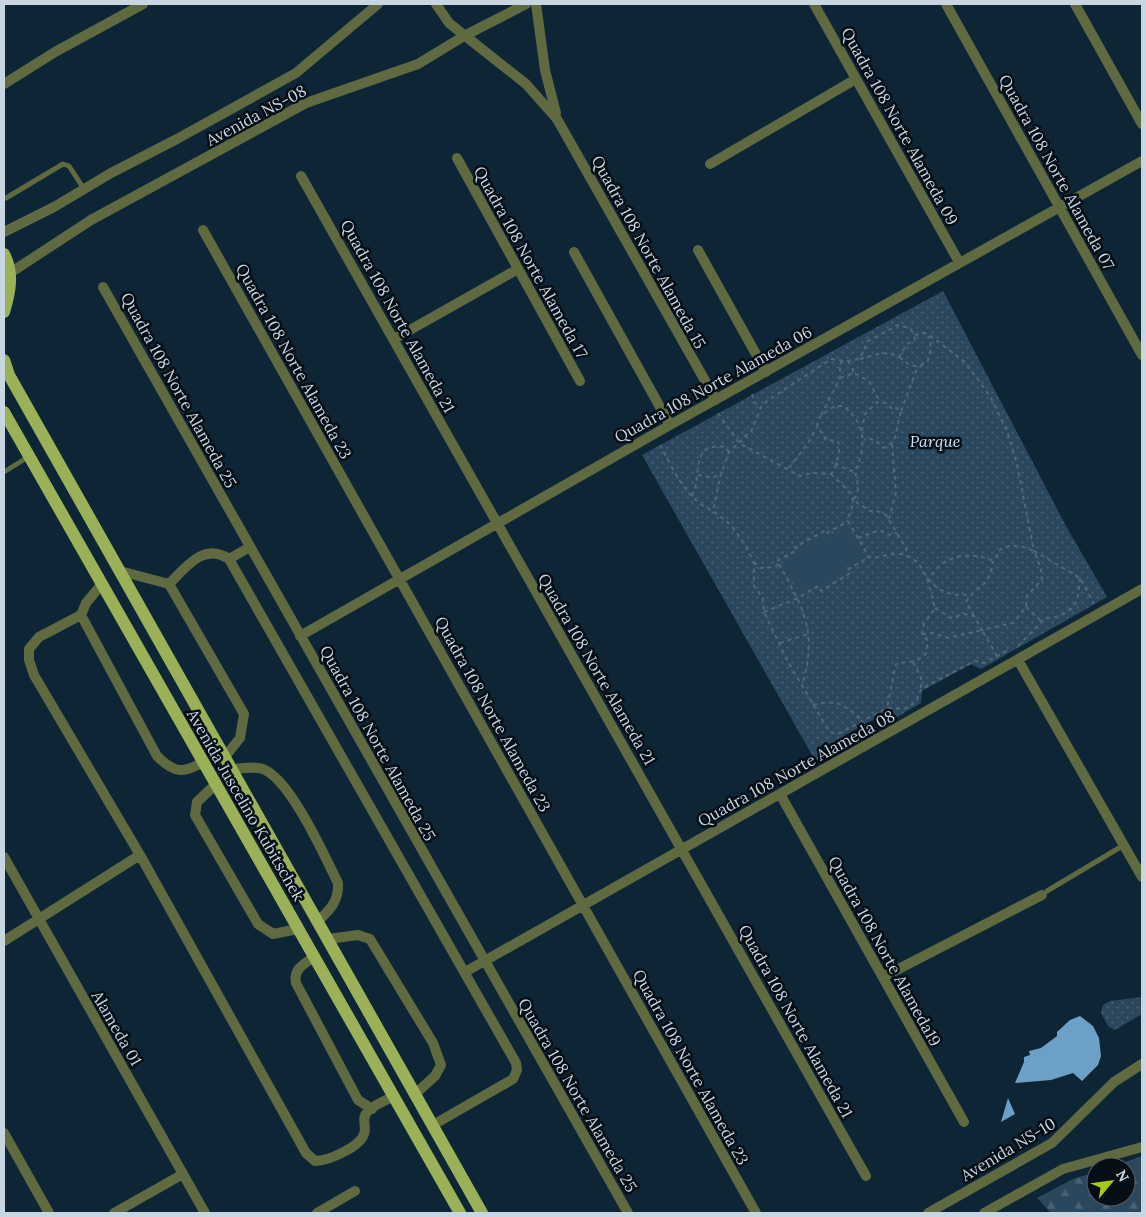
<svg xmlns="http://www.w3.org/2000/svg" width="1146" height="1217" font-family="Lora,serif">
  <defs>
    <pattern id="forest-firs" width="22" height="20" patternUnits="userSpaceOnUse" patternTransform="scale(1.25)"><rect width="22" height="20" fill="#2b475d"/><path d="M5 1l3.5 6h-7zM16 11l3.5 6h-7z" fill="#486174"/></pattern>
    <pattern id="park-dots" width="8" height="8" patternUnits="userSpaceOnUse" patternTransform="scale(1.25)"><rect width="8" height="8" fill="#2b475d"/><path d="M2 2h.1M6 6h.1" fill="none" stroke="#486174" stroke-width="1.8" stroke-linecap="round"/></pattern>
  </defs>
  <rect width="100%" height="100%" fill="#0e2536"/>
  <path fill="url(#forest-firs)" d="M1142,1156V1213H1051L1037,1198L1073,1179L1096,1172V1197H1126V1167H1112Z"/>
  <path fill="url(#park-dots)" d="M943,291L1066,526L1107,597L981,669L971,664L922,691L921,703L897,717L887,712L845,735V746L816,762L642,455Z
    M1142,997V1014L1115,1030L1108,1026L1101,1013L1103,1005L1110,1001Z"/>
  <path fill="#2b475d" d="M847,525L865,557L844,569L846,573L821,586L819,583L801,594L783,562L801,552L799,547L825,534L827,537Z"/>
  <path fill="#6da0c7" d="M1080,1016L1093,1026L1099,1038L1101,1056L1098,1065L1082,1081L1073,1073L1051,1080L1015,1083L1024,1062V1057L1030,1055L1029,1051L1041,1048L1057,1036V1032L1070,1020Z
    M1008,1098L1015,1114L1001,1122Z"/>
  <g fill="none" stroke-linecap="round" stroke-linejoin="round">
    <path stroke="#536675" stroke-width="2" stroke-dasharray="4 4" stroke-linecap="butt" d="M899,357C910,366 915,370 928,361L931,348L929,336
      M860,359L878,354L889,353L899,357L907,344L915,340L914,336
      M848,361L854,372
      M840,378L854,373L869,381L880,402
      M752,394L755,403L761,407
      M901,411L916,371L921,366
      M718,413L739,443L800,476L812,473L831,474C837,466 841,450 838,441L826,440L817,425L821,415L835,406H844C866,426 865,440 858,466L855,469C856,481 862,490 853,500L870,511L881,512L886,515L906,548L907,554
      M821,415L840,378V364L842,361
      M862,431L865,414L877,402L887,403L893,410L896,408L901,411L894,441L884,448L875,440L868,438L864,440
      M660,445C674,470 685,499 713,511
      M835,463L850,471L855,469
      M789,468L808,443L817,427
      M831,474C837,481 853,492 853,501C853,507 849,514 848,521L869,557C879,559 885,554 895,554C925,553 929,586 935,608L924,624L922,634L927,640V652C919,663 909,661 896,664L887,708
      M698,475L713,478L721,472
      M692,496C703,478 688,441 725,447L729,452
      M889,519L896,493L892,443
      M858,538L880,530L888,535L897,533
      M754,562L760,568L774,567L779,564L777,561L797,550L795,547L826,530L827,533L848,521
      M779,564C804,609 818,633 802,685
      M1026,607L1042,622
      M935,608L951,618L964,614L974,616L982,630L1013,623L1026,607L1027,595L1042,580L1041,569L1034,551C1021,546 1012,542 998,551L997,556L993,560C987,560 983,556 978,556C956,554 939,560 929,580C941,593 953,597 971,594
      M764,612L798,598L818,586L821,591L849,574L847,570L869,557
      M974,616L966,602C978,583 989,590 993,561
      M922,634L933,633L948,638L982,630L997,656
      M780,643L808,634
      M1018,646L1045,618C1056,619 1070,613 1076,602C1079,597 1079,584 1080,578
      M1007,651L984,663L975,661L921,689L916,702L904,709L887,708L838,734L832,733L827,728L787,660L764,612L763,598L754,586V562L744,543L731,525L713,511L720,477L729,452L752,430L761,407L767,401L831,359L848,361L860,359L868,341L898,325L910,328L914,335L925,333L929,335L965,362L990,396L1007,431L1017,464L1034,551L1080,578L1094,604
      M913,662L921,678V688
      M813,705C838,699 843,704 862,720"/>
    <path stroke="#5f6a41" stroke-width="5" d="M6,198L63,164L69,166L84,189
      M4,472L28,457
      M1047,891L1124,845"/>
    <path stroke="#5f6a41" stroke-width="10" d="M436,4L449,23L526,84L557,119L716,400
      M536,4L545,70L556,113
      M814,4L959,262
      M946,4L1142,355
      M1075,4L1142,124
      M4,84L55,52L143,4
      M457,158L580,381
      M710,164L856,79
      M301,176L866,1176
      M203,230L756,1213
      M698,250L766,372
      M574,252L670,425
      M103,287L628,1213
      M394,339L518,269
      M229,559L250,547
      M120,571L169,584L244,714L240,738L224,758
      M169,584C186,567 204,542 229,559L516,1063L517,1070L513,1079L433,1125
      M101,585L86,603L81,615L39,637L29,649V660L34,675L140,855L306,1153L315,1161C328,1161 360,1147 364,1134C367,1127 361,1119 367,1112C373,1105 385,1101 394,1096
      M81,615L157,756C174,773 183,774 203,762
      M300,636L670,425L1142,161
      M1018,660L1142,877
      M231,769C241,769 256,765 265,770C292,783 324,855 338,883C339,901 330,910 318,921
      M216,784L197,802L195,815L258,924L273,934L298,929
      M780,794L964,1122
      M4,857L205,1213
      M328,939L358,935L370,939L433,1043L441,1065L435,1076L415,1094
      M4,941L140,855
      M314,957C304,964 293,969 296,983L358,1100L372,1109
      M465,972L1142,589
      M883,977L1042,895
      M4,1133L49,1213
      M114,1213L183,1174
      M317,1213L355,1191"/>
    <path stroke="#5f6a41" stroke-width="10" d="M4,232L54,207L111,173L177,139L296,73L378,4
      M10,273L91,220L306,103L418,64L464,36L526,4
      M928,1213L1052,1143L1114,1082L1142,1064
      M984,1213L1063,1169L1142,1147"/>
    <path stroke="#9bb158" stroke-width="12" d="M4,254C14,273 10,292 4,312
      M4,360L9,375L482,1213
      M4,412L460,1213"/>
  </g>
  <g text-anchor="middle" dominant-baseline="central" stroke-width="5" stroke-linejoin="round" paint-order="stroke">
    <g font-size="16" fill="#c8d6e1" stroke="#050d15">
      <text transform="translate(256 115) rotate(-28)">Avenida NS-08</text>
      <text transform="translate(900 126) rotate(61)">Quadra 108 Norte Alameda 09</text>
      <text transform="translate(1057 172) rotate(61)">Quadra 108 Norte Alameda 07</text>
      <text transform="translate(649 252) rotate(61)">Quadra 108 Norte Alameda 15</text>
      <text transform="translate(531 262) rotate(61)">Quadra 108 Norte Alameda 17</text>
      <text transform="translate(398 316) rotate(61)">Quadra 108 Norte Alameda 21</text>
      <text transform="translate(294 361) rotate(61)">Quadra 108 Norte Alameda 23</text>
      <text transform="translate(713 384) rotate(-29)">Quadra 108 Norte Alameda 06</text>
      <text transform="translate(179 390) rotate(61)">Quadra 108 Norte Alameda 25</text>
      <text transform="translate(597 669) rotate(60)">Quadra 108 Norte Alameda 21</text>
      <text transform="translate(493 714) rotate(61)">Quadra 108 Norte Alameda 23</text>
      <text transform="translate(378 743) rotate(61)">Quadra 108 Norte Alameda 25</text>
      <text transform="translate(796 768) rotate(-29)">Quadra 108 Norte Alameda 08</text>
      <text transform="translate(246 805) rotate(60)">Avenida Juscelino Kubitschek</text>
      <text transform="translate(885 951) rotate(61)">Quadra 108 Norte Alameda19</text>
      <text transform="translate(796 1021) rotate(61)">Quadra 108 Norte Alameda 21</text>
      <text transform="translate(117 1028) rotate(60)">Alameda 01</text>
      <text transform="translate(691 1067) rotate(61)">Quadra 108 Norte Alameda 23</text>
      <text transform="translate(578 1095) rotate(60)">Quadra 108 Norte Alameda 25</text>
      <text transform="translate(1008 1149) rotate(-31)">Avenida NS-10</text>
    </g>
    <g font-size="16" font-style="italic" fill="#c7e3fa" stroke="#050d15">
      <text x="935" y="441">Parque</text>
    </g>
  </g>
  <rect width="1146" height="1217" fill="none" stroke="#c8d6e1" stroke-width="10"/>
  <g transform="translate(1111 1182) rotate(61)"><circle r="24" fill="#050d15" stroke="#535d67"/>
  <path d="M0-4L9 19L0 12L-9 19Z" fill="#a7c81f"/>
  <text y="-8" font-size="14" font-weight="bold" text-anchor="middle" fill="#c8d6e1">N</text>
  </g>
</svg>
